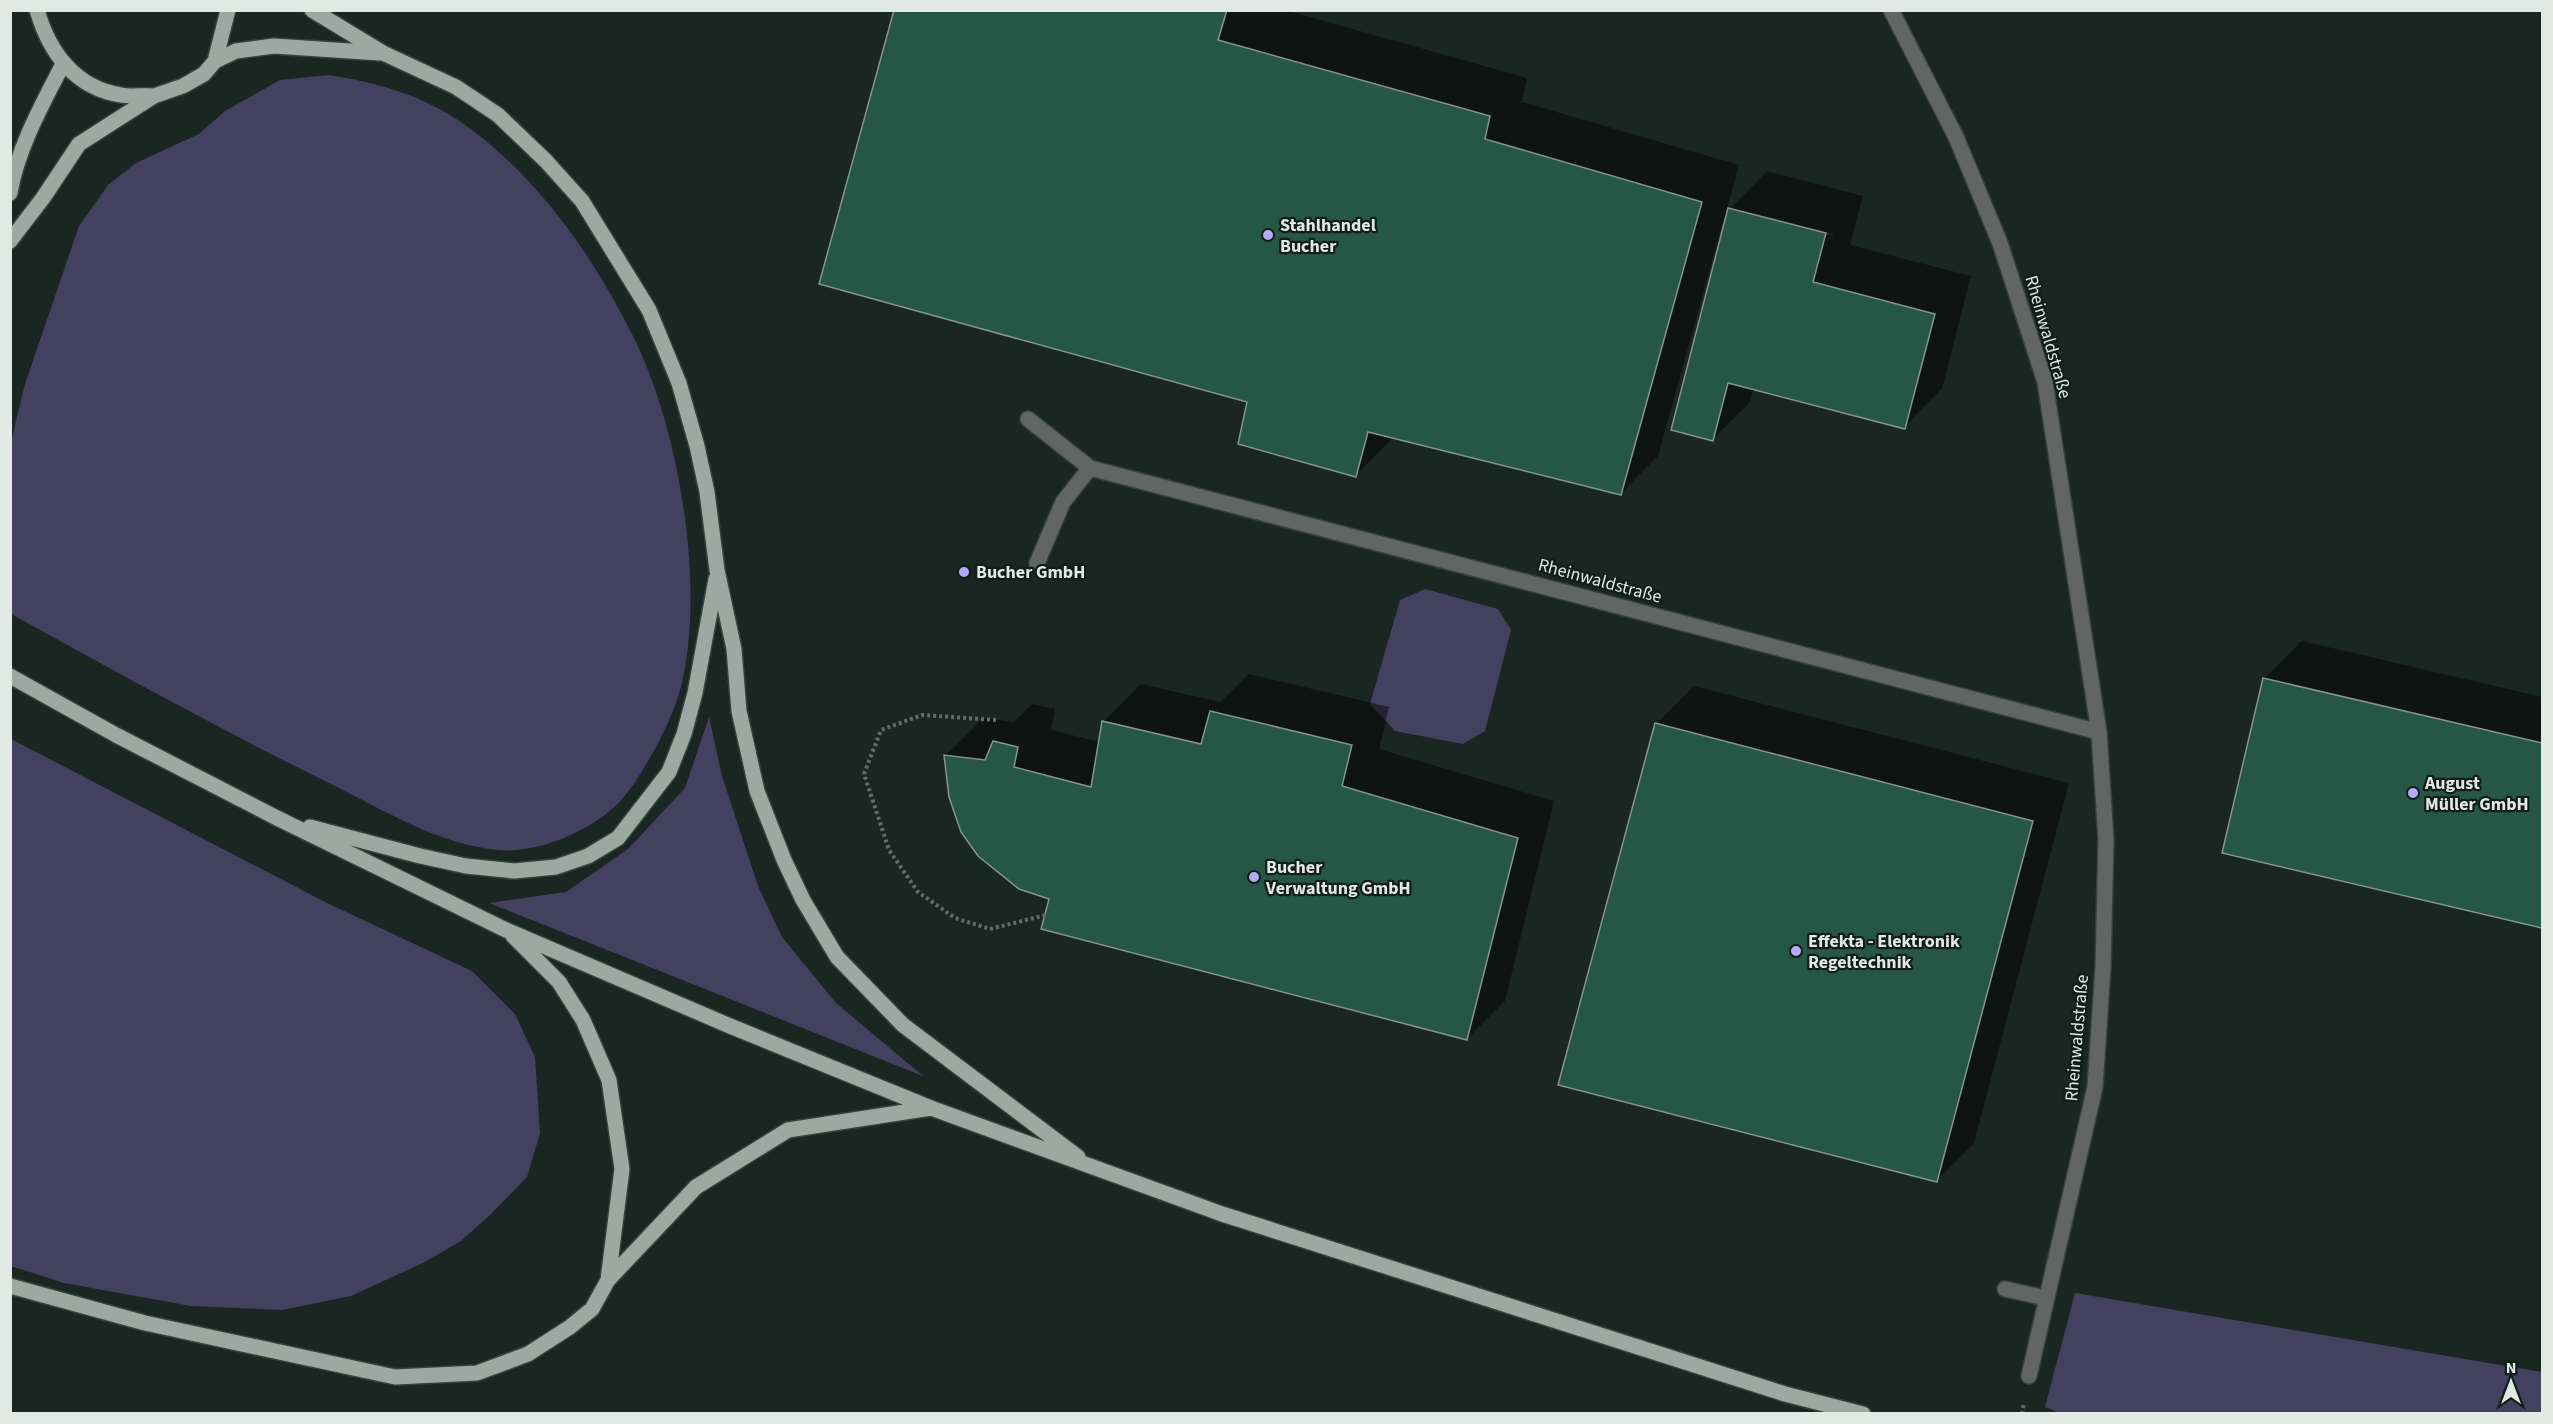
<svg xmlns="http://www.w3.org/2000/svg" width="2553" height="1424" font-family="'Source Sans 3',sans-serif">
  <rect width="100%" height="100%" fill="#1a2621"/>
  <path fill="#444060" d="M329,75C384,84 430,97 476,133C545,187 596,261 635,340C679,431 705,583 682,683C676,708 664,733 651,756C632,788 621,807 588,826C562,841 528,853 497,850C439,844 387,812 335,786C225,732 118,673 11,614V442L25,384L79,226L108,185L136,163L199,134L225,111L280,80Z
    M1425,589L1498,609L1511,630L1485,731L1463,744L1395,731L1370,704L1400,600Z
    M709,717L722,776L758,886L782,937L836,1003L923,1076L489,903L566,892L628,849L685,788Z
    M11,739L327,903L472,971L515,1014L535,1057L540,1133L527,1177L491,1214L461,1241L425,1262L351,1296L282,1310L191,1306L64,1283L11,1266Z
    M2075,1293L2542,1372V1413H2060L2045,1407Z"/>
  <path fill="#0007" fill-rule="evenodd" d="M896,10H1285L1527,78L1522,102L1739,165L1726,213L1767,171L1863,196L1850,245L1971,276L1942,389L1904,427L1754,388L1750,402L1713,439L1727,218H1724L1658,456L1621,493L1394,437L1356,475L1249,401ZM1754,213L1833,234V236L1754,216Z
    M2302,641L2542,697V926L2224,852L2265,678Z
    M1249,674L1389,707L1379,749L1554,801L1505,1001L1467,1039L1051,898L945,756L983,718L1014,722L1032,704L1055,709L1051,730L1100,742L1103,722L1141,684L1220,702Z
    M1694,686L2069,783L1974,1143L1936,1181L1656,724Z"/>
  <path fill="#265645" stroke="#85948d" stroke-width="1.5" d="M894,10H1227L1218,40L1490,116L1485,139L1702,202L1621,495L1368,432L1356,477L1238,444L1247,402L819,284Z
    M1728,208L1826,233L1813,282L1935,314L1905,429L1728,383L1713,441L1671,430Z
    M2263,678L2542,743V928L2222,853Z
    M1210,711L1352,745L1342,786L1518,838L1467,1040L1041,929L1049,899L1019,889L978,856L961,832L949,797L944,755L985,760L993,741L1018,747L1014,767L1091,787L1102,721L1201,744Z
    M1655,723L2033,821L1937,1182L1558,1085Z"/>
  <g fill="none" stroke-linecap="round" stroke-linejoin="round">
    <g stroke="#36413c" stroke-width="18">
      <path id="lane" d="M1028,419L1090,468L2099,732
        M1037,563L1063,502L1090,468
        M2005,1289L2046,1298"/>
    </g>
    <g stroke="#36413c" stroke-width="18">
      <path id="street" d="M1891,10L1956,137L2000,243L2045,382L2099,732L2106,840L2103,967L2095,1087L2029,1376"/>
    </g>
    <g stroke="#36413c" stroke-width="18">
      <path id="primary" d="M37,10C49,52 75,88 121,95C131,97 143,95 154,96
        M312,10L383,53L456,87L498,115L546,161L582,201L649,310L679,383L697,446L707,492L717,570L734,649L739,711L757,791L784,860L803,900L837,957L903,1025L1078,1157
        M215,61L236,51L274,46L380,53
        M10,193C18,147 42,105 63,64
        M10,241L43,198L79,144L154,96L183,86L204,74L215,61L228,10
        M10,676L116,735L277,818L506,930L730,1026L931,1108L1222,1214L1785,1394L1863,1414
        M310,827L420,856L466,866L514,871L556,867L588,856L618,838L669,772L684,734L695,693L716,579
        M513,936L559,982L583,1020L609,1080L622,1169L608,1280
        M10,1286L145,1323L395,1377L477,1373L528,1354L570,1327L592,1309L608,1280L696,1187L788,1130L931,1108"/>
    </g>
    <path stroke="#626d68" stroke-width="4" stroke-dasharray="3 3" stroke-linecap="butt" d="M996,720L922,715L881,730L864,774L889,850L918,892L955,918L990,929L1046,915
      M2022,1414L2024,1403"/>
    <use href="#lane" stroke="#606663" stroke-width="15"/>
    <use href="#street" stroke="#606663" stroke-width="15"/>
    <use href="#primary" stroke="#9ca9a3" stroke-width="15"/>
  </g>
  <g fill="#b5acf9" stroke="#111d18" stroke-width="2">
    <circle cx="1268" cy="235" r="6"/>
    <circle cx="964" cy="572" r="6"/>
    <circle cx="2413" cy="793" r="6"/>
    <circle cx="1254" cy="877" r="6"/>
    <circle cx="1796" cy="951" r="6"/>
  </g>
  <g text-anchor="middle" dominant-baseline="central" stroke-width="4.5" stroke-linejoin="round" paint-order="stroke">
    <g font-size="18" font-weight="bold" fill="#e1e9e5" stroke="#111d18" text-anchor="start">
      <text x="1280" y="225">Stahlhandel<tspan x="1280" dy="21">Bucher</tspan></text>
      <text x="976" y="572">Bucher GmbH</text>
      <text x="2425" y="783">August<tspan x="2425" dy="21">Müller GmbH</tspan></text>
      <text x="1266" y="867">Bucher<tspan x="1266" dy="21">Verwaltung GmbH</tspan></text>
      <text x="1808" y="941">Effekta - Elektronik<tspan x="1808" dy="21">Regeltechnik</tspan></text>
    </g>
    <g font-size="18" fill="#e1e9e5" stroke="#111d18">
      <text transform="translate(2048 337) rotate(74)">Rheinwaldstraße</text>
      <text transform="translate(1600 581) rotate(15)">Rheinwaldstraße</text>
      <text transform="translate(2077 1038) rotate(-85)">Rheinwaldstraße</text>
    </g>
  </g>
  <rect width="2553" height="1424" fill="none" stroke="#e1e9e5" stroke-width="24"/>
  <g transform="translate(2511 1382)" stroke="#111d18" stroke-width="4.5" paint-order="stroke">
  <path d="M0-4.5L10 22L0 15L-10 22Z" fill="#e1e9e5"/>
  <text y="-9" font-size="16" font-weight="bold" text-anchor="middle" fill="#e1e9e5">N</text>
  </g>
</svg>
